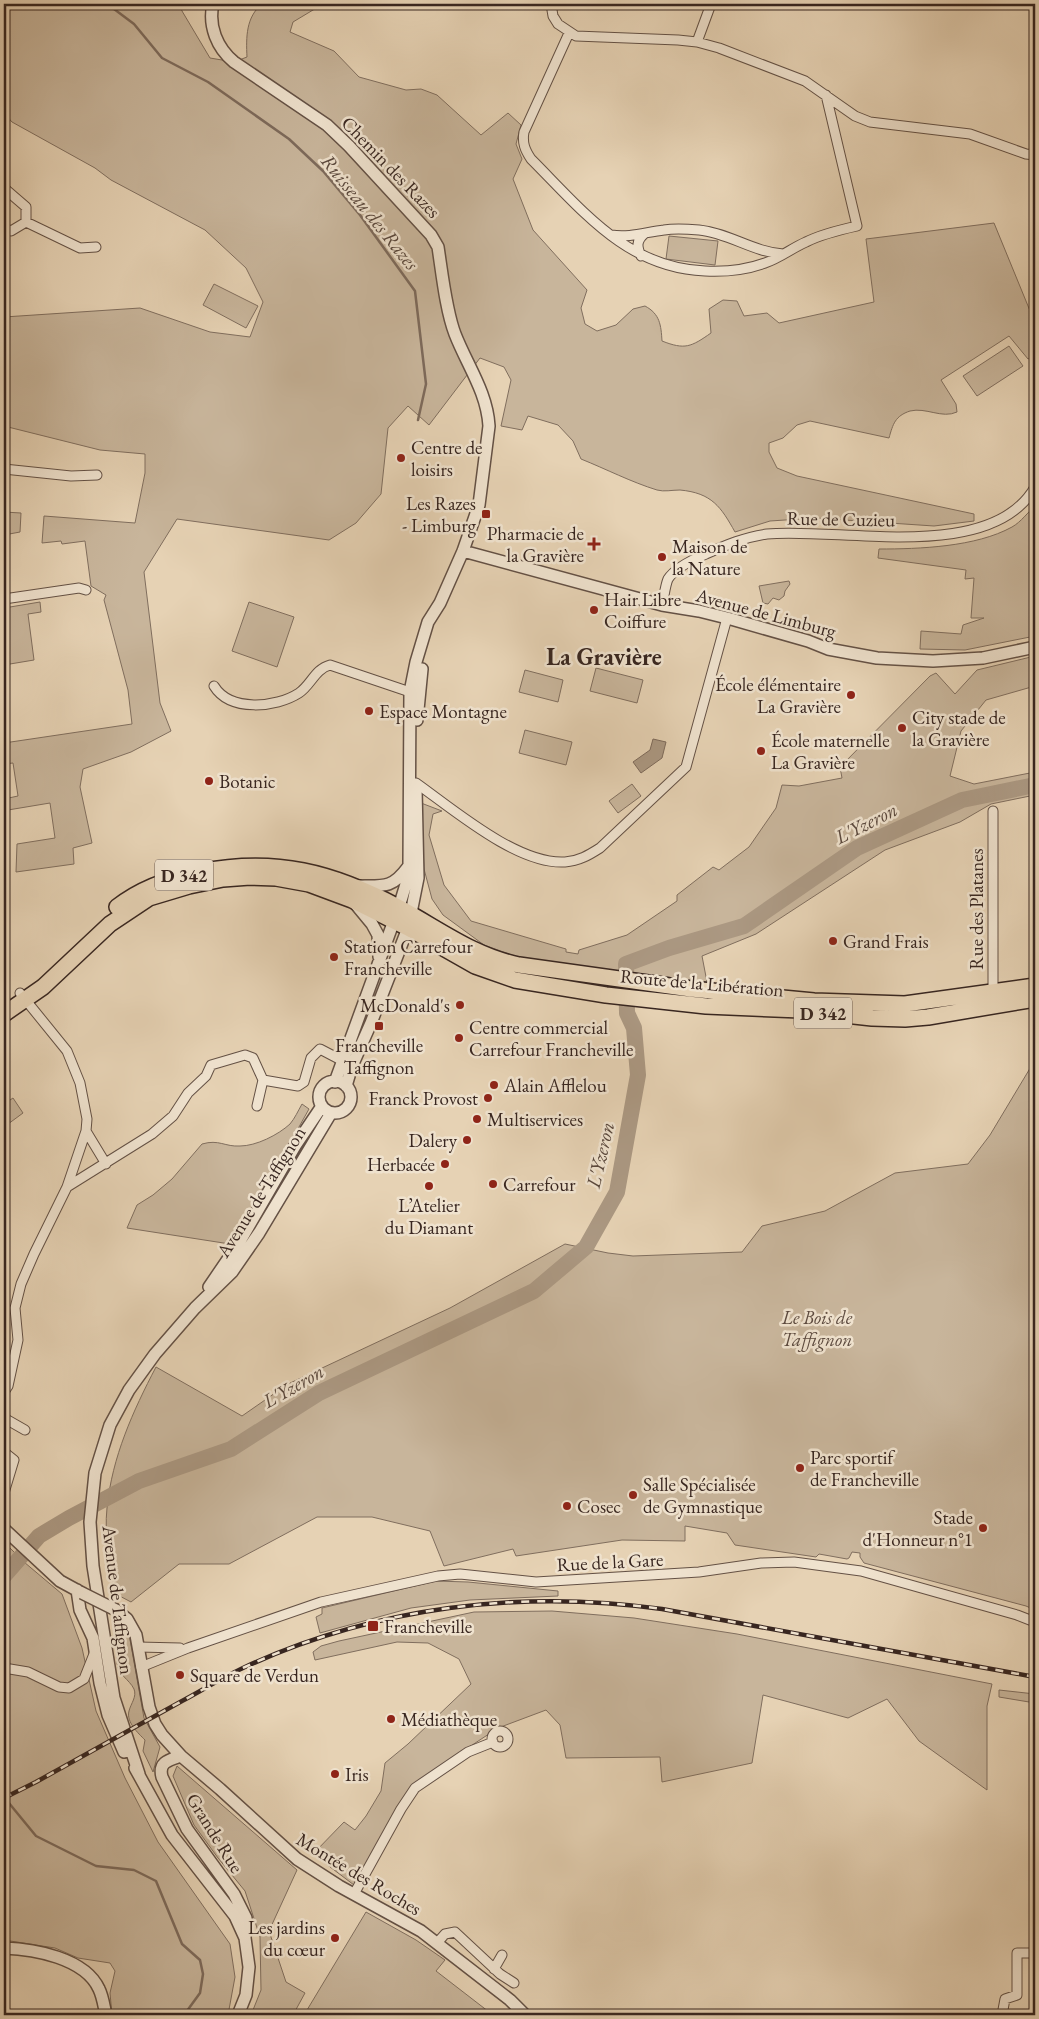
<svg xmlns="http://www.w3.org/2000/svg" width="1039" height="2019" font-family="'EB Garamond',serif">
  <rect width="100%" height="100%" fill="#e6d2b4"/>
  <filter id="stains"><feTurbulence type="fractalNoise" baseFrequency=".004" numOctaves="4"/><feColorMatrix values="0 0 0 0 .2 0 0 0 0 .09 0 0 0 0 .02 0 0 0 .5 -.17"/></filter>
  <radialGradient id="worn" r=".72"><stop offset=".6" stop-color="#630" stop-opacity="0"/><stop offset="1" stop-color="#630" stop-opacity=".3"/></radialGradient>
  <path fill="#c8b59b" stroke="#806e5e" d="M4,4H180L182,11L210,58L234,62L247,57C246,37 246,17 262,4H317L318,7L293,22L290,32L334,51L359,77L406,90L421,89L437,95L481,135L508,113L521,125L516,144L522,159L513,179L533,230L587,290L581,308L585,324L597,331L616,325L633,309L645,306C660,314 661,325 662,341C685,350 691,347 711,333L709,309L723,300L737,301L744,316L767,313L779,323L874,302L866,239L994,223L1035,323V356L1028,359L1009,336L941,380L956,404L957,412C942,419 926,407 910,411C895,416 893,424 889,438L810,421L797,425L783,438L769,443V452L777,468L797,476L974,514V521L934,526L815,518L770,521L735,532C721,507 712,493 680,490C672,490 664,492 657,490C631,482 606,469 581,459L573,441L558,425L528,416L522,430L501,426L511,380L504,367L480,358L429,425L408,406L388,428L381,494L356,523L329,540L177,519L144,572L160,703L171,731L131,752L83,769L80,787L92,843L73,848L74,864L16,872L17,844L55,838L50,803L8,810L9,859L6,874L4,863V799L18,796L13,763L4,764V743L132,724L128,690L104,600L106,595L91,586L85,541L62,544L61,541L42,543L44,516L135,523L145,473V454L100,450L4,426V317L140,308L210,332L250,337L263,302L246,268L205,230L111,180L95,168L12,122L4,113Z
    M669,236L718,241L715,265L666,259Z
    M214,284L258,306L246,328L203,305Z
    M1009,346L1023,366L977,396L963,376Z
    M1035,506V636L965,650L920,649L921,631L961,634L963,625L984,618H971L974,578L965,579L966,570L878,558L879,549C919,549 976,547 1012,527C1021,522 1028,512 1035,506Z
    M4,512L21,513L20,532L4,535Z
    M789,581L790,584L785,591L784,596L779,600L773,598L768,604L763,603L759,586Z
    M40,602L41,612L28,614L34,660L4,665V608Z
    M249,602L294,617L277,667L232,651Z
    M1035,656V686L986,700L961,731L950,776L974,784L1035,772V795L991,804L960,822L885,850L756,934L702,956L707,982L523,959L484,945L443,915L432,899L424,869L421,803L442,811L433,814L429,835L444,885L471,921L566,949V952L578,954L579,950L627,935L677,901V895L713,867L719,870L749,847L776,808L782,785L799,786L842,778L840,767L930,676L936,673L955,694L977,670Z
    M596,668L643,680L637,703L590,691Z
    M525,670L563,680L558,702L519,692Z
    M525,730L572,742L566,765L519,753Z
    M632,784L641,796L618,813L609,801Z
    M1035,1060V1610L1026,1606L864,1563L860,1557V1553L852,1552L849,1558L847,1559L819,1554L816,1557L735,1545L727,1533L685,1526V1541L622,1540L516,1556L513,1549L444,1566L430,1531L372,1517H317L229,1564H179L131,1602L114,1593C110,1567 104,1535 107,1508C112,1457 133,1411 156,1367L242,1416L288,1384L450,1308L565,1244L608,1253L633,1256L742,1252L762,1226L825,1211L895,1173L968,1164L990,1135Z
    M13,1098L23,1113L4,1127V1104Z
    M302,1104L309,1109L252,1211L230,1244L127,1228L137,1205L153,1195L172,1179L202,1144C219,1139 225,1147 240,1146C256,1146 278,1135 290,1124C295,1118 298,1111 302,1104Z
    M4,1548H10L24,1562L62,1594L82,1648L96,1711L125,1778L158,1842L230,1944L235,1977L228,2015H112L110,1993L115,1971L110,1963L78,1958L55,1948L4,1940Z
    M436,1581L468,1582L558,1591V1596L470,1600L411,1608L320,1633L316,1617L322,1614V1608Z
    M552,1611L634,1618L737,1634L992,1684L987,1706V1790L919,1741L887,1699L848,1718L763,1695L752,1763L662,1782L660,1757L566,1758L560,1725L546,1710L498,1728L413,1784L354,1885L313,1854L344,1822L355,1830L366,1816L381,1791L385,1763L408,1744L471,1684L459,1659L428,1643L397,1642L315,1660L313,1652L321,1646L339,1641L474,1612Z
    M120,1623L125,1627L129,1634L144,1718L160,1747L153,1772L143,1751L145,1740C138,1733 126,1722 129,1711C131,1703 137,1697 134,1689C129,1679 118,1675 117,1663C116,1646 130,1643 120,1623Z
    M999,1690L1035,1694V1703L999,1697Z
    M177,1766L297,1870L269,1931L286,1982L305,1993L293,2015H251L261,1990L260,1937L245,1891L218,1858L194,1825L173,1776Z
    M366,1912L416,1940L445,1960L436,1971L493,2015H304Z"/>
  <path fill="#ab9882" stroke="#7d6a5b" d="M653,739L666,742L662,758L641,773L633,762L650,750Z"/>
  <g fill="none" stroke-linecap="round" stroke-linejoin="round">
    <path stroke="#7d6a5b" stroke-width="2.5" d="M102,4L110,6L134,24L162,58L208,82L289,139L323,171L360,215L415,291L426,384L418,420
      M4,1797L36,1836L96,1866L134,1870L156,1881L182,1944L200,1960L203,1974L200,1993L184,2015"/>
    <path stroke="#ab9882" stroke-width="16" d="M4,1576L39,1536L69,1518L139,1481L231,1449L319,1393L534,1291L586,1247L617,1192L638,1075L634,1028L627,1013L626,964L669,948L744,926L857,848L962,800L1035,785"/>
    <g stroke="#645145" stroke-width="11">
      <path id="minor" d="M551,4L553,16L558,24L576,36L678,40L697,42L719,48L805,81L855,116L870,122L970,134L1026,154L1035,155
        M569,33L524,132C522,143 525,150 531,159C583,211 627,268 705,271C726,272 746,270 765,263C780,258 792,248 806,242C822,234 839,230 857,226L826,95
        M697,42L711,4
        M4,188L26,207V222L11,231L4,228
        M26,222L80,248L96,247
        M611,235C630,238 646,232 664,230C675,228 688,229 699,230C729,233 753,252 783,254
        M641,256C637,247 636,241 644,234
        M4,469L71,476L97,475
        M4,599L79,588L86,590
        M662,605C664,598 665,586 668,579C675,568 694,559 706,554C726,545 745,537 767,534C840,527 991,564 1035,487
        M214,686C230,712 276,708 299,693C311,685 315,669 330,665L410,692
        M416,783C454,810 518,865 565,862C579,861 589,855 600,848L686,767L727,618
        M993,811V984L994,995
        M257,1106L263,1080
        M86,1131L106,1164
        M67,1187L152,1134L173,1116L188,1093L206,1076L211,1065L245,1055L253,1058L263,1080L298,1086L304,1082L311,1058L320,1049L343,1061
        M4,1392L8,1386L18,1340L15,1308L21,1284L34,1254L67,1187L86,1131L87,1119L80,1083L67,1051L20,993
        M4,1418L25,1430
        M4,1452L14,1460L4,1493
        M138,1647L180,1648
        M141,1667L188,1648L321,1602L438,1576L460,1574L536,1582L699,1572L761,1563L794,1562L861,1571L1017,1615L1035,1622
        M4,1668L28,1672L59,1687L69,1688L84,1679L94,1654
        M492 1739a8 8 0 1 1 16 0a8 8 0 1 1-16 0Z
        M354,1894L401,1809L415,1788L468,1752L493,1742
        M437,1943L445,1934L455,1932L500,1974L514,1983
        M494,1969L502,1955
        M1002,2015L1005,1999L1017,1995V1953H1035"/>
    </g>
    <g stroke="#645145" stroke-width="14">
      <path id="tertiary" d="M213,4C208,26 217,48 234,62L327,125L349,146L431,235L438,247C442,273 446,311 455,334C467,365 487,392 489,426L479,505L463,551L440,603L428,622L416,662L410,692L409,865L406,884L399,907L335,1082
        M463,551L662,605L699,611L731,619L808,641L828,649L877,658L933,661L983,658L1035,647
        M417,720L422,669
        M357,886C383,886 392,889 408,867
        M353,901L372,924L378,935L379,957
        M319 1097a16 16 0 1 1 32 0a16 16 0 1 1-32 0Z
        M346,1086L352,1066L371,1023L408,928L418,878L416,789
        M209,1287L239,1243L295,1146L322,1106
        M4,1529L60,1581L82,1593
        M77,1590L80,1610L93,1638L100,1683L108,1715L124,1752
        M116,1610L127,1619L136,1635L149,1707L155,1724L162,1735L181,1756L220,1789L297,1859L339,1886L421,1931L510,2000L525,2015
        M181,1756C169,1760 158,1762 162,1777L187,1829L234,1894L246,1918L245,1938L249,1967L246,1995L238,2015
        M135,1768L172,1835L235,1916L245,1938
        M139,1774L114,1698L93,1566L90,1522L95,1473L110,1425L129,1390L155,1354L195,1308L232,1272L259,1233L331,1113
        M4,1948C34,1949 85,1958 99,1989C103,1997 104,2007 106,2015"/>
    </g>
    <g stroke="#382620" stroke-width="18">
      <path id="primary" d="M117,907C141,888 170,878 200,872C275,857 333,872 400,908C439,929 474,956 519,965L691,989L814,1001L905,1004L1035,986
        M4,1014L43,987L110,924L149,898L189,886L223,879L250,877L276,878L309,884L352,900L408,928L475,966L515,980L606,995L706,1006L800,1010L872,1018L905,1019L928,1017L1035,999"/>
    </g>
    <use href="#minor" stroke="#efe2ce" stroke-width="9"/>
    <use href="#tertiary" stroke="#efe2ce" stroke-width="11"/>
    <use href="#primary" stroke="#e6d2b4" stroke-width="15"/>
    <g stroke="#382620" stroke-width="4.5">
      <path id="rail" d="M4,1798L36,1782C85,1755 133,1728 182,1701C203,1690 223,1677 245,1667C375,1607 521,1589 662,1609L1035,1677"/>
    </g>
    <use href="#rail" stroke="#efe2ce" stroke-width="2.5" stroke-dasharray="8" stroke-linecap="butt"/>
    <g stroke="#645145" stroke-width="14" stroke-linecap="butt">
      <path id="tertiary-bridge" d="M82,1593L116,1610"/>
    </g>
    <use href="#tertiary-bridge" stroke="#efe2ce" stroke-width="11"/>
  </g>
  <g fill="#8f2418" stroke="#efe2ce" stroke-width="2">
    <circle cx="401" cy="458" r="5"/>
    <rect x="481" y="509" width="10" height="10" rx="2.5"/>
    <path d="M591.5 536.5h5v5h5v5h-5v5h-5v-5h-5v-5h5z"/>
    <circle cx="662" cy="557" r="5"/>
    <circle cx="594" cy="610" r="5"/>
    <circle cx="851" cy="695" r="5"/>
    <circle cx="369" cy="711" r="5"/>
    <circle cx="902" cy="728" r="5"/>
    <circle cx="761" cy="751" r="5"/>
    <circle cx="209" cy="781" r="5"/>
    <circle cx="833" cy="941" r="5"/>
    <circle cx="334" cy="957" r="5"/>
    <circle cx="460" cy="1005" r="5"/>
    <rect x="374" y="1021" width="10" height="10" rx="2.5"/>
    <circle cx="459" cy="1038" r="5"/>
    <circle cx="494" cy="1085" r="5"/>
    <circle cx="488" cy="1098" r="5"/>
    <circle cx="477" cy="1119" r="5"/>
    <circle cx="467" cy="1140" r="5"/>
    <circle cx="445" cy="1164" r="5"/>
    <circle cx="493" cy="1184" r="5"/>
    <circle cx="429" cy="1186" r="5"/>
    <circle cx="800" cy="1468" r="5"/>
    <circle cx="633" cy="1495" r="5"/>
    <circle cx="567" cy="1506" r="5"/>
    <circle cx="983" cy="1528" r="5"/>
    <rect x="367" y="1620" width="12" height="12" rx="2.5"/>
    <circle cx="180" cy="1675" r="5"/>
    <circle cx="391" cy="1719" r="5"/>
    <circle cx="335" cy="1774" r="5"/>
    <circle cx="335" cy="1938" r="5"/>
  </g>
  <g text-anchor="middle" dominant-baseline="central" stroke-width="5" stroke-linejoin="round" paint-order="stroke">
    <g fill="#efe2ce" stroke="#6f5e54" stroke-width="1">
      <rect x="155" y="859.5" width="58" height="31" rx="4"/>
      <rect x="794" y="997.5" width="58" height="31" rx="4"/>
    </g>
    <g font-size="18" font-weight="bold" fill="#382620">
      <text x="184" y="875">D 342</text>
      <text x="823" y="1013">D 342</text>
    </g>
    <g font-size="19" fill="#382620" stroke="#efe2ce">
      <text transform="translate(391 167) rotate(46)">Chemin des Razes</text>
      <text transform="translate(841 519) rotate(1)">Rue de Cuzieu</text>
      <text transform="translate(766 613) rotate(15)">Avenue de Limburg</text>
      <text transform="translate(976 909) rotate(-90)">Rue des Platanes</text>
      <text transform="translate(702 983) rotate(5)">Route de la Libération</text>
      <text transform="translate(261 1192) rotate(-58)">Avenue de Taffignon</text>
      <text transform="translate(610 1562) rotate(-3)">Rue de la Gare</text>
      <text transform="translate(118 1600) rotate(83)">Avenue de Taffignon</text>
      <text transform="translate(215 1833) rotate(58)">Grande Rue</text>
      <text transform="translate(359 1874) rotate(31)">Montée des Roches</text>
    </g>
    <g font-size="19" fill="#382620" stroke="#efe2ce" text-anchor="start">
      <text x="411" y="447">Centre de<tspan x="411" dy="22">loisirs</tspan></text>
      <text x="476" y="503" text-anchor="end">Les Razes<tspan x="476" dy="22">- Limburg</tspan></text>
      <text x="584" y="533" text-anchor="end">Pharmacie de<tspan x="584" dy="22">la Gravière</tspan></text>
      <text x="672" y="546">Maison de<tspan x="672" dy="22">la Nature</tspan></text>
      <text x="604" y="599">Hair Libre<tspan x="604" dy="22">Coiffure</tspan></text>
      <text x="841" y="684" text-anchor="end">École élémentaire<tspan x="841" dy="22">La Gravière</tspan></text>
      <text x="379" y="711">Espace Montagne</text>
      <text x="912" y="717">City stade de<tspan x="912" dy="22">la Gravière</tspan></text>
      <text x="771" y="740">École maternelle<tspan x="771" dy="22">La Gravière</tspan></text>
      <text x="219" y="781">Botanic</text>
      <text x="843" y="941">Grand Frais</text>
      <text x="344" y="946">Station Carrefour<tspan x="344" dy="22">Francheville</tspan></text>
      <text x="450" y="1005" text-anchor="end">McDonald's</text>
      <text x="469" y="1027">Centre commercial<tspan x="469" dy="22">Carrefour Francheville</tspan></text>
      <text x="379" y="1045" text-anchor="middle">Francheville<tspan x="379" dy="22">Taffignon</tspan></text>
      <text x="504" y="1085">Alain Afflelou</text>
      <text x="478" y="1098" text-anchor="end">Franck Provost</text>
      <text x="487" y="1119">Multiservices</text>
      <text x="457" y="1140" text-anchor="end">Dalery</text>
      <text x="435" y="1164" text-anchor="end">Herbacée</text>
      <text x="503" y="1184">Carrefour</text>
      <text x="429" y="1205" text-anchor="middle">L’Atelier<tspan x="429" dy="22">du Diamant</tspan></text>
      <text x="810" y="1457">Parc sportif<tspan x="810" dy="22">de Francheville</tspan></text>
      <text x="643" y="1484">Salle Spécialisée<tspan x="643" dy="22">de Gymnastique</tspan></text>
      <text x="577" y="1506">Cosec</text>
      <text x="973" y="1517" text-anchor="end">Stade<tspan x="973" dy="22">d'Honneur n°1</tspan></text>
      <text x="384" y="1626">Francheville</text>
      <text x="190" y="1675">Square de Verdun</text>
      <text x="401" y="1719">Médiathèque</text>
      <text x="345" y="1774">Iris</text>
      <text x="325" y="1927" text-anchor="end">Les jardins<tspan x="325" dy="22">du cœur</tspan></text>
    </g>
    <g font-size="19" font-style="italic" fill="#5c4a3f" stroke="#efe2ce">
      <text x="817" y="1317">Le Bois de<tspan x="817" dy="22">Taffignon</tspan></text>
    </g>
    <g font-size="20" font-style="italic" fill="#5a483d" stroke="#efe2ce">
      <text transform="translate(370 212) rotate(51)">Ruisseau des Razes</text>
      <text transform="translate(866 823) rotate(-27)">L'Yzeron</text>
      <text transform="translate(600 1155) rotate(-77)">L'Yzeron</text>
      <text transform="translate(293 1386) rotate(-30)">L'Yzeron</text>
    </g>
    <g font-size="24" font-weight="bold" fill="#382620" stroke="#efe2ce">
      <text x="604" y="656">La Gravière</text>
    </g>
  </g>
  <rect width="1039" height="2019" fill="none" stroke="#e6d2b4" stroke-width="20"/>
  <rect x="5" y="5" width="1029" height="2009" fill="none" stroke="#382620" stroke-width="2.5"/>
  <rect x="10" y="10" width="1019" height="1999" fill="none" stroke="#382620"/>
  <rect width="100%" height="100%" filter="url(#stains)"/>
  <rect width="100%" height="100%" fill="url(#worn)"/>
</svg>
